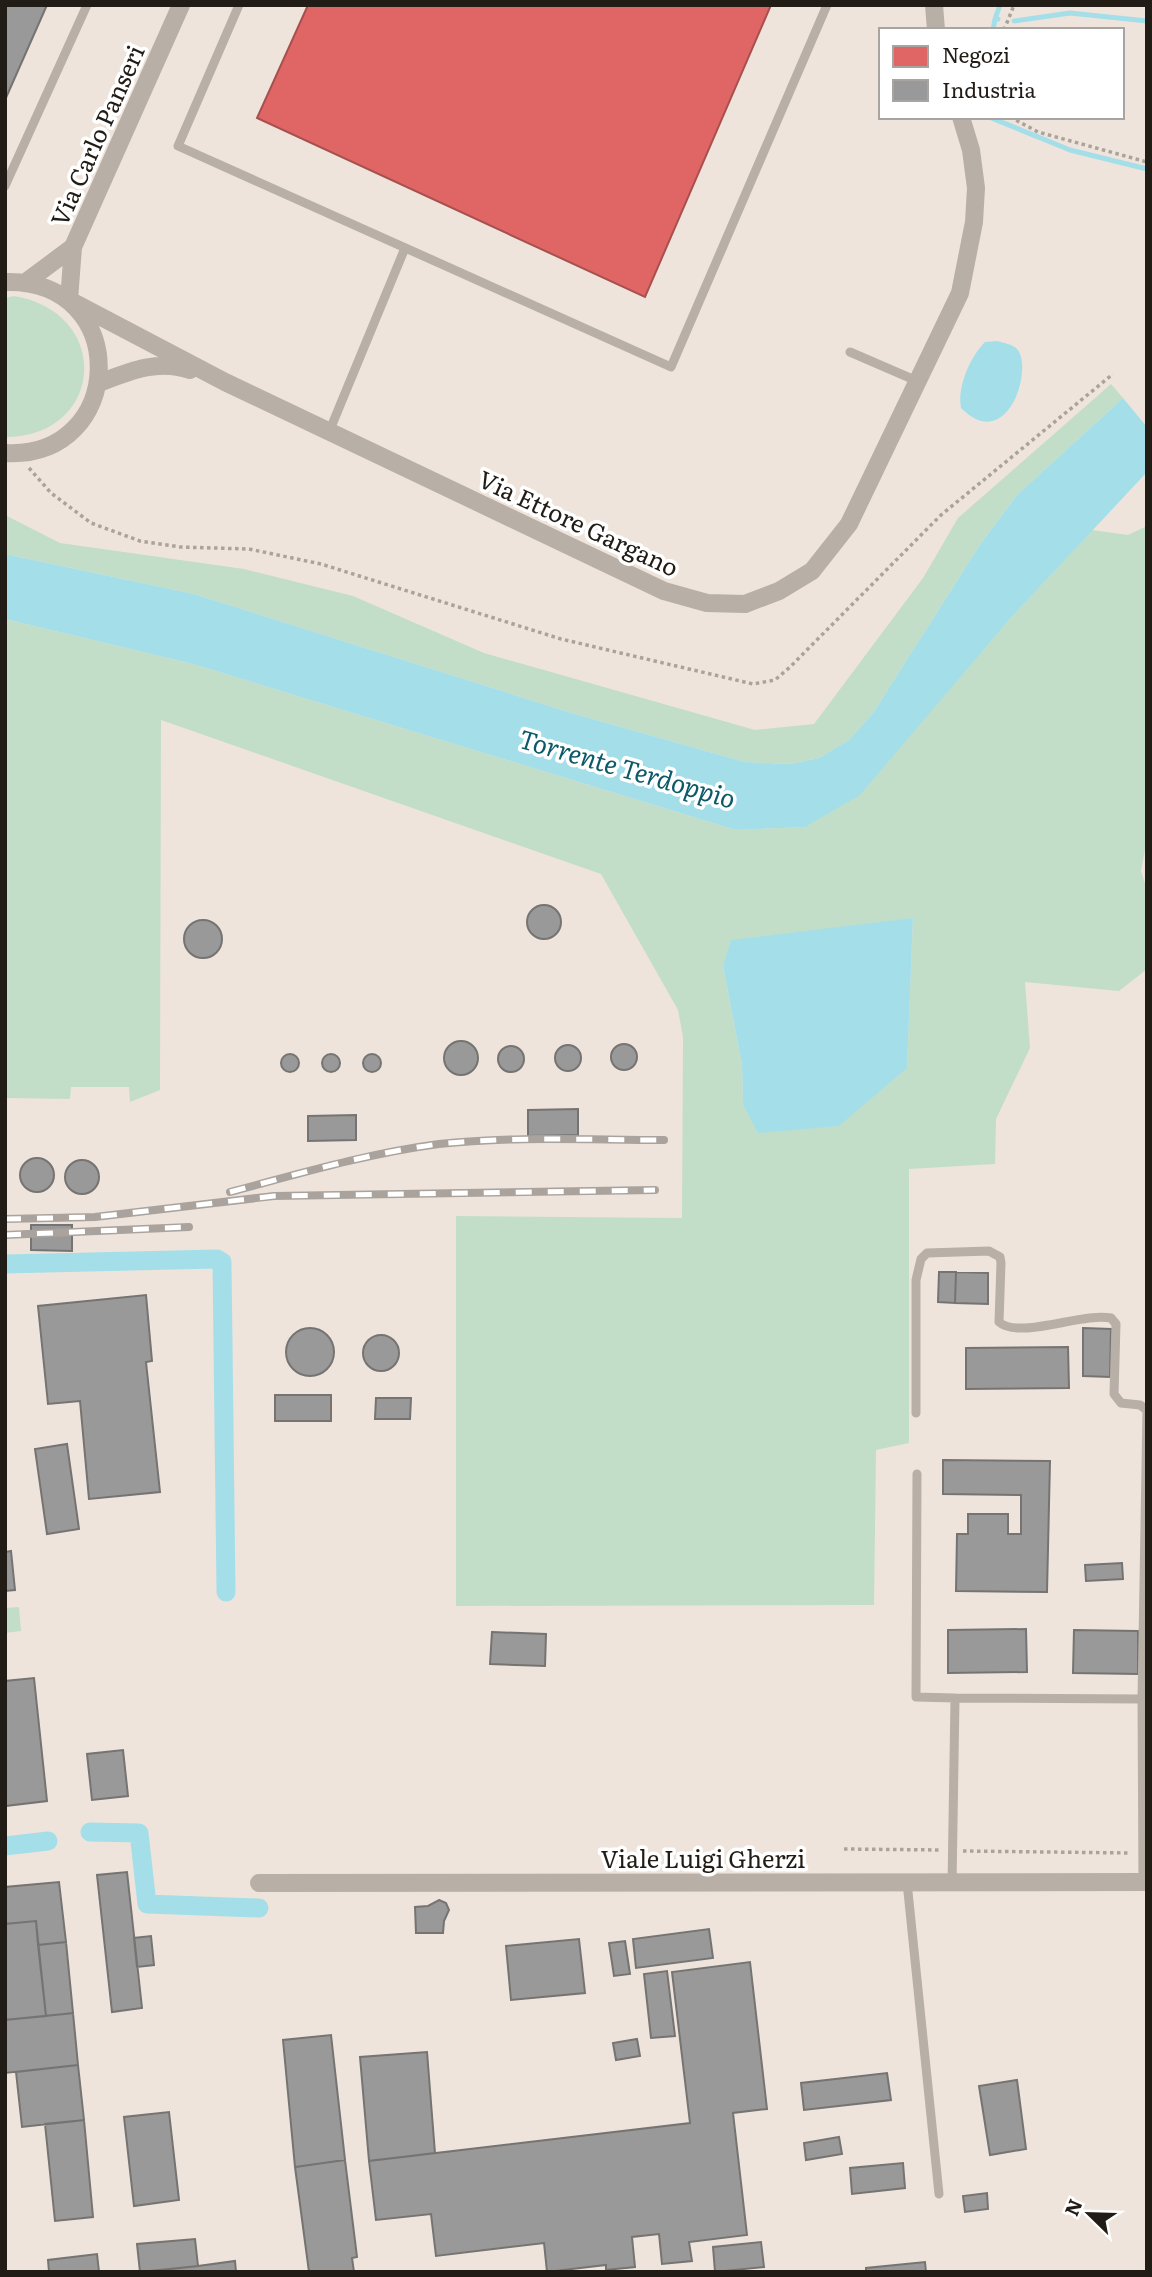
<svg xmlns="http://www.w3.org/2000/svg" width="1152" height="2277" font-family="Literata,serif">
  <rect width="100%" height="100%" fill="#eee4db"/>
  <path fill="#c2dec8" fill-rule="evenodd" d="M14,296C114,313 104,437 5,437V298Z
    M1111,384L1123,398L1017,495L981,543L873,713L849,740L819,758L790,764L745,762L575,714L194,594L5,554V515L60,543L244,569L353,596L484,653L755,730L814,724L923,578L958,518Z
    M1147,526V839L1141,871L1147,889V969L1119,991L1025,982L1030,1048L996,1119L995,1164L909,1169V1443L876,1450L874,1605L456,1606V1216L682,1218L683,1037L678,1010L601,874L161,720L160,1090L130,1102L129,1087H71L70,1099L5,1098V619L193,664L736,830L805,827L1007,622L1092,530L1128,535ZM913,918L907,1068L743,1104L742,1065L723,966Z
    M19,1607L21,1631L5,1633V1608Z"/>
  <path fill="#a4dfe9" d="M997,341C1004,343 1012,344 1017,349C1034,367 1008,455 961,408C957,387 970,357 985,342Z
    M1123,398L1147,427V472L1007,622L860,795L805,827L736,830L193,664L5,619V554L194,594L575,714L745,762L790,764L819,758L849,740L873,713L981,543L1017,495Z
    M913,918L907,1068L839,1126L758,1133L743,1104L742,1065L723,966L731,940Z"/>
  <path fill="#e06666" stroke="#a7504e" stroke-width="2" d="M308,5H771L645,297L257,118Z"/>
  <path fill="#999" stroke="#757472" stroke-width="2" d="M5,5H47L5,100Z
    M527 922a17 17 0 1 1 34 0a17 17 0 1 1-34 0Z
    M184 939a19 19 0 1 1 38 0a19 19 0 1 1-38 0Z
    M444 1058a17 17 0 1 1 34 0a17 17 0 1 1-34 0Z
    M611 1057a13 13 0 1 1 26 0a13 13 0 1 1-26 0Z
    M555 1058a13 13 0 1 1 26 0a13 13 0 1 1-26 0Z
    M498 1059a13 13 0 1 1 26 0a13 13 0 1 1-26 0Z
    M281 1063a9 9 0 1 1 18 0a9 9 0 1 1-18 0Z
    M322 1063a9 9 0 1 1 18 0a9 9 0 1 1-18 0Z
    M363 1063a9 9 0 1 1 18 0a9 9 0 1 1-18 0Z
    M578,1109V1135L528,1136V1110Z
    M356,1115V1140L308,1141V1116Z
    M20 1175a17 17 0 1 1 34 0a17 17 0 1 1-34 0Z
    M65 1177a17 17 0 1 1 34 0a17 17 0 1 1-34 0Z
    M31,1225H72V1251L31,1250Z
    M939,1272H956L955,1303L938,1302Z
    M956,1272L988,1273V1304L955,1303Z
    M146,1295L152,1361L146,1362L160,1492L89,1499L80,1401L48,1404L38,1306Z
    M1083,1328L1111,1329L1110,1377L1083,1376Z
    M286 1352a24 24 0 1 1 48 0a24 24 0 1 1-48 0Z
    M363 1353a18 18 0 1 1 36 0a18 18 0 1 1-36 0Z
    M1068,1347L1069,1388L966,1389V1348Z
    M275,1395H331V1421H275Z
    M376,1398H411L410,1419H375Z
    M67,1444L79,1529L47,1534L35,1449Z
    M943,1460L1050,1461L1047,1592L956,1591L957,1534H968V1514H1008V1534H1021V1495L943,1494Z
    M11,1551L15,1590L5,1591V1552Z
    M1122,1563L1123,1579L1086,1581L1085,1565Z
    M1026,1629L1027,1672L948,1673V1630Z
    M1074,1630L1138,1631V1674L1073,1673Z
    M492,1632L546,1634L545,1666L490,1664Z
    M34,1678L47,1801L5,1806V1681Z
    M123,1750L128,1796L92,1800L87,1754Z
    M127,1872L142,2008L112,2012L97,1875Z
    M59,1882L66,1942L38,1945L36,1921L5,1924V1887Z
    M439,1900L446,1903L449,1910L444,1921L443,1933H416L415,1907L428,1906Z
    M36,1921L46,2016L5,2020V1924Z
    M709,1929L713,1958L636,1968L633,1939Z
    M151,1936L154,1965L137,1967L134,1938Z
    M579,1939L585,1993L511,2000L506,1946Z
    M625,1941L630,1974L614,1976L609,1943Z
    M66,1942L73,2013L46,2016L38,1945Z
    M750,1962L767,2109L733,2113L747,2235L689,2242L692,2261L662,2264L659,2234L632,2237L635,2267L606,2270V2265L547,2272L544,2243L436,2256L431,2214L376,2220L369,2161L690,2123L672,1972Z
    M667,1971L675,2036L651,2038L644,1974Z
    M73,2013L78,2065L5,2073V2020Z
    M331,2035L345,2160L295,2167L283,2040Z
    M637,2039L640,2056L616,2060L613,2043Z
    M427,2052L435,2153L369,2161L360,2057Z
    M78,2065L84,2120L22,2127L16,2072Z
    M887,2073L891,2100L804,2110L801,2083Z
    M1017,2080L1026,2149L990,2155L979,2086Z
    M169,2112L179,2200L134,2206L124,2117Z
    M84,2120L93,2217L55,2221L45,2124Z
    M839,2137L842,2154L806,2160L804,2143Z
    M345,2160L357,2257L352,2258L354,2272H309L295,2167Z
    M903,2163L905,2188L852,2194L850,2168Z
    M987,2193L988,2209L965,2212L963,2196Z
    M195,2239L198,2266L140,2272L137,2244Z
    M761,2242L764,2267L715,2272L713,2247Z
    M97,2254L99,2272H49L48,2260Z
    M235,2261L236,2272H144L198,2266Z
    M925,2262L926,2272H866V2268Z"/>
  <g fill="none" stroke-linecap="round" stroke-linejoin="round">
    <path stroke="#a4dfe9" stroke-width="5" d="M998,19H995L1000,5
      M1014,21L1070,13L1147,21
      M993,30L995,19
      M989,117L1070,150L1147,169"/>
    <path stroke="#a4dfe9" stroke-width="19" d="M5,1264L217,1259L222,1262L226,1592
      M90,1832L139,1833L147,1904L259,1908
      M5,1846L48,1841"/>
    <path stroke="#aaa39d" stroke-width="3.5" stroke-dasharray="3.5 3.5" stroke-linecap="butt" d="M1004,30L1014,5
      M1010,117L1038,132L1147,162
      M29,468L51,493L91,523L140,541L180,547L249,549L321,564L561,639L753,684L775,680L790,667L941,515L1113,374
      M844,1849L942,1850
      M963,1851L1131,1853"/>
    <path stroke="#b8afa7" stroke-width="9" d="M239,5L178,146L671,367L827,5
      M5,186L87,5
      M850,352L917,381
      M329,432L405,248
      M916,1413V1280L921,1259L927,1253L989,1251L1000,1257L1001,1263L999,1322C1019,1340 1083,1312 1111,1318L1116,1324L1114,1394L1121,1403L1140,1405L1147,1410L1142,1699L955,1698
      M917,1474L916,1697L955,1698L952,1885
      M1142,1699L1143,1882
      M907,1882L939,2194"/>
    <path stroke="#b8afa7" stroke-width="18" d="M181,5L73,247L69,300L225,382L664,591L707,603L745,604L779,591L812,571L849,524L960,293L974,222L976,188L971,150L961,117
      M934,5L936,30
      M5,282C133,278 127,460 5,453
      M26,282L73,247
      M99,383C130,371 158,359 190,370
      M259,1883L1147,1882"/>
    <g stroke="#aaa39d" stroke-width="8">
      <path id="rail" d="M230,1192C298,1174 369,1153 439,1144C513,1136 589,1140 664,1140
        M5,1219L95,1217L274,1196L655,1190
        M5,1235L189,1227"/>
    </g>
    <use href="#rail" stroke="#fff" stroke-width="5" stroke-dasharray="16" stroke-linecap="butt"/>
  </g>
  <g text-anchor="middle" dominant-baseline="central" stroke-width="7" stroke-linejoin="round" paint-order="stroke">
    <g font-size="24" fill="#221c16" stroke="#fff">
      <text transform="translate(96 135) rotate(-66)">Via Carlo Panseri</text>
      <text transform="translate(579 522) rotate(25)">Via Ettore Gargano</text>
      <text x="703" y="1857">Viale Luigi Gherzi</text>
    </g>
    <g font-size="26" font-style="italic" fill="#0c5a67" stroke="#fff">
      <text transform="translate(628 767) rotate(16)">Torrente Terdoppio</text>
    </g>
  </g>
  <rect width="1152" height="2277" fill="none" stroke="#221c16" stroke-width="14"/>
  <rect x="879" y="28" width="245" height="91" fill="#ffffff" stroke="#a7a4a2" stroke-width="2"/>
  <rect x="893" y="46" width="35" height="21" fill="#e06666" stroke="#a7a4a2" stroke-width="2"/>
  <text x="942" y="63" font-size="21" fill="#221c16">Negozi</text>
  <rect x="893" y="80" width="35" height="21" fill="#999999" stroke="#a7a4a2" stroke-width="2"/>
  <text x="942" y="98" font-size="21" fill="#221c16">Industria</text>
  <g transform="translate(1089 2214) rotate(293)" stroke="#ffffff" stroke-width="5" paint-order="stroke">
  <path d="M0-5L12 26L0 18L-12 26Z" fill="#221c16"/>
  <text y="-10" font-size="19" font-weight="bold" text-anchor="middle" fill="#221c16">N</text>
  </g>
</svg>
